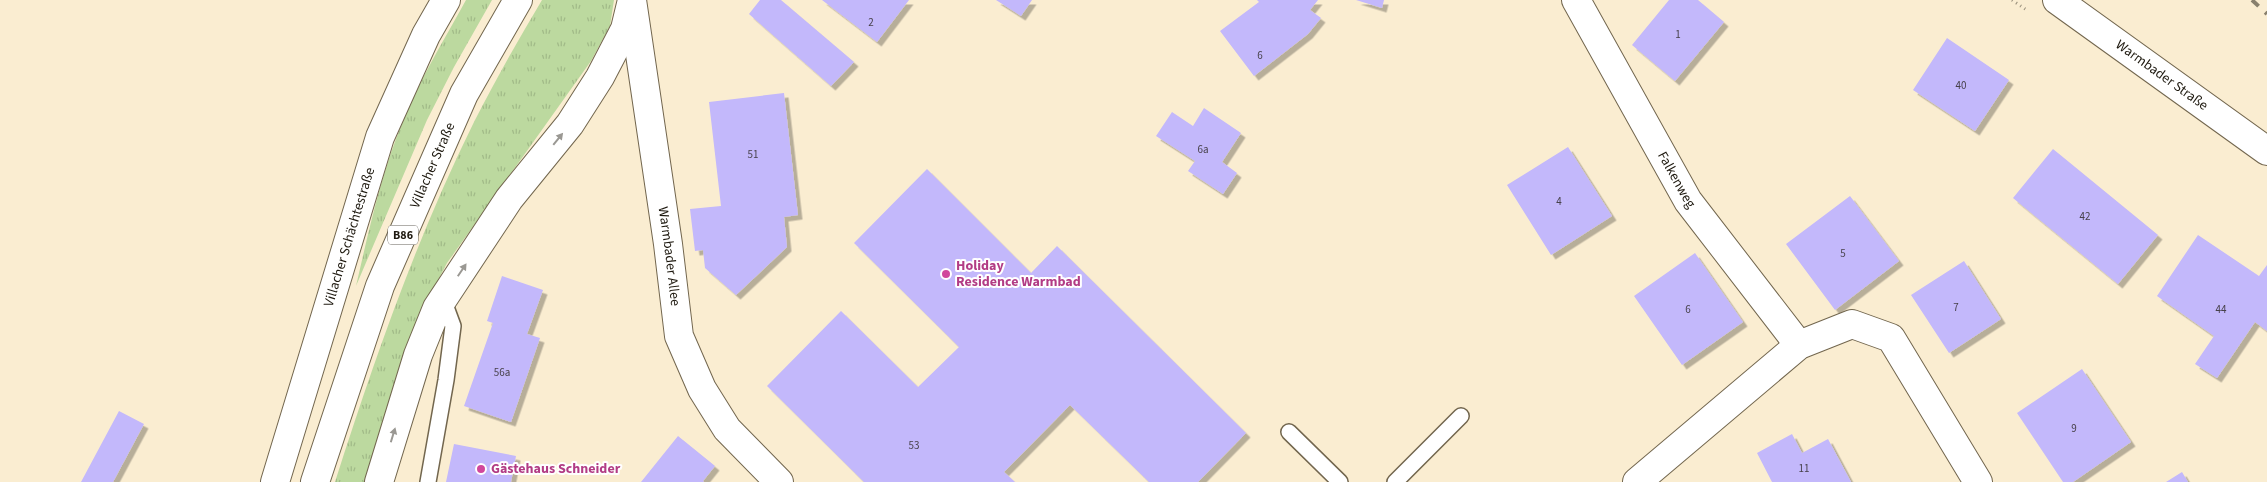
<svg xmlns="http://www.w3.org/2000/svg" width="2267" height="482" font-family="'Source Sans 3',sans-serif">
  <defs>
    <pattern id="grass-tufts" width="24" height="20" patternUnits="userSpaceOnUse" patternTransform="scale(1.25)"><rect width="24" height="20" fill="#bcd99f"/><path d="M3 7l-1-3M5 7V3M7 7l1-3M15 17l-1-3M17 17v-4M19 17l1-3" fill="none" stroke="#a1ba88"/></pattern>
    <filter id="shadow"><feDropShadow dx="4.5" dy="4.5" stdDeviation="0" flood-color="#0004"/></filter>
  </defs>
  <rect width="100%" height="100%" fill="#faedd1"/>
  <path fill="url(#grass-tufts)" d="M466,0H492L454,67L427,120L356,286C369,230 381,174 403,121C420,79 444,40 466,0Z
    M542,0H614L610,26L591,61L447,263L435,286L421,314L365,482H335C374,360 417,237 474,122C495,81 518,40 542,0Z"/>
  <path fill="#c3b8fb" filter="url(#shadow)" d="M760,0H781L854,62L831,86L749,14Z
    M822,0H909L877,42Z
    M996,0H1032L1021,16Z
    M1257,0H1318L1310,10L1321,18L1308,34L1254,76L1220,31L1259,2Z
    M1356,0H1384L1382,8Z
    M1669,0H1698L1724,22L1675,81L1632,45Z
    M1947,38L2009,80L1975,131L1913,90Z
    M784,93L798,215L784,217L787,247L736,295L705,268L703,250L695,251L690,209L721,206L709,102Z
    M1204,108L1241,133L1222,162L1237,173L1223,194L1188,171L1195,161L1156,136L1172,112L1193,126Z
    M1568,147L1612,216L1551,255L1507,185Z
    M2053,149L2158,235L2118,284L2013,198Z
    M927,169L1031,273L1057,246L1246,433L1198,482H1149L1070,405L1004,472L1015,482H864L767,386L841,311L918,387L959,347L854,243Z
    M1850,196L1899,261L1835,310L1786,244Z
    M2198,235L2259,276L2267,265V331L2255,322L2217,378L2195,364L2214,336L2157,296Z
    M1695,253L1743,322L1682,365L1634,296Z
    M1964,261L2001,319L1949,353L1911,295Z
    M502,276L543,290L527,334L540,338L511,422L464,406L493,323L487,321Z
    M2082,369L2131,442L2073,482H2063L2017,413Z
    M119,411L144,424L113,482H81Z
    M1792,434L1802,453L1828,439L1851,482H1772L1757,453Z
    M678,436L715,466L703,481L704,482H641Z
    M454,444L516,456L511,482H446Z
    M2182,472L2188,482H2166Z"/>
  <g fill="none" stroke-linecap="round" stroke-linejoin="round">
    <g stroke="#72664e" stroke-width="18">
      <path id="service" d="M1289,432L1340,482
        M428,482L446,380L453,326L443,299
        M1395,482L1461,416"/>
    </g>
    <g stroke="#72664e" stroke-width="30">
      <g id="minor">
        <path id="s1" d="M632,0L668,244L679,336L702,389L727,429L779,482"/>
        <path id="s2" d="M1576,0L1688,201L1799,345"/>
        <path d="M1637,482L1799,345L1852,324L1891,338L1978,482"/>
      </g>
    </g>
    <g stroke="#72664e" stroke-width="30">
      <g id="tertiary">
        <path id="s3" d="M2057,0L2267,151"/>
        <path id="s4" d="M275,482L380,137L426,35L446,0"/>
      </g>
    </g>
    <g stroke="#72664e" stroke-width="30">
      <g id="primary">
        <path id="s5" d="M315,482L380,286L464,94L518,0"/>
        <path d="M379,482L418,355L437,308L509,199L570,124L600,77L625,29L632,0"/>
      </g>
    </g>
    <path stroke="#978e7a" stroke-width="3" stroke-dasharray="1 4" stroke-linecap="butt" d="M2012,0L2028,11"/>
    <use href="#service" stroke="#fff" stroke-width="15"/>
    <use href="#minor" stroke="#fff" stroke-width="28"/>
    <use href="#tertiary" stroke="#fff" stroke-width="28"/>
    <use href="#primary" stroke="#fff" stroke-width="28"/>
    <path stroke="#88806d" stroke-width="4" stroke-dasharray="9 9" stroke-linecap="butt" d="M2252,0L2267,14"/>
  </g>
  <defs><path id="oneway-solid" d="M-6-.8H1V-3.2L6.5 0L1 3.2V.8H-6Z" transform="scale(1.25)"/></defs>
  <g fill="#9a9893">
    <use href="#oneway-solid" transform="translate(558 139) rotate(-51)"/>
    <use href="#oneway-solid" transform="translate(462 270) rotate(-56)"/>
    <use href="#oneway-solid" transform="translate(393 435) rotate(-73)"/>
  </g>
  <g fill="#d1479c" stroke="#fff" stroke-width="2">
    <circle cx="946" cy="274" r="5"/>
    <circle cx="481" cy="469" r="5"/>
  </g>
  <g text-anchor="middle" dominant-baseline="central" stroke-width="4" stroke-linejoin="round" paint-order="stroke">
    <g font-size="11" fill="#47414a">
      <text x="871" y="22">2</text>
      <text x="1678" y="34">1</text>
      <text x="1260" y="55">6</text>
      <text x="1961" y="85">40</text>
      <text x="1203" y="149">6a</text>
      <text x="753" y="154">51</text>
      <text x="1559" y="201">4</text>
      <text x="2085" y="216">42</text>
      <text x="1843" y="253">5</text>
      <text x="1956" y="307">7</text>
      <text x="1688" y="309">6</text>
      <text x="2221" y="309">44</text>
      <text x="502" y="372">56a</text>
      <text x="2074" y="428">9</text>
      <text x="914" y="445">53</text>
      <text x="1804" y="468">11</text>
    </g>
    <rect fill="#fff" stroke="#625e57" stroke-width="1" x="388" y="225.5" width="30" height="19" rx="4"/>
    <g font-size="12" font-weight="bold" fill="#1e190f">
      <text x="403" y="235">B86</text>
    </g>
    <g font-size="14" fill="#1e190f" stroke="#fff">
      <text stroke="none"><textPath href="#s3" startOffset="129">Warmbader Straße</textPath></text>
      <text stroke="none"><textPath href="#s5" startOffset="338">Villacher Straße</textPath></text>
      <text stroke="none"><textPath href="#s2" startOffset="206">Falkenweg</textPath></text>
      <text stroke="none"><textPath href="#s4" startOffset="256">Villacher Schächtestraße</textPath></text>
      <text stroke="none"><textPath href="#s1" startOffset="259">Warmbader Allee</textPath></text>
    </g>
    <g font-size="14" font-weight="bold" fill="#b23c85" stroke="#fff" text-anchor="start">
      <text x="956" y="266">Holiday<tspan x="956" dy="16">Residence Warmbad</tspan></text>
      <text x="491" y="469">Gästehaus Schneider</text>
    </g>
  </g>
</svg>
